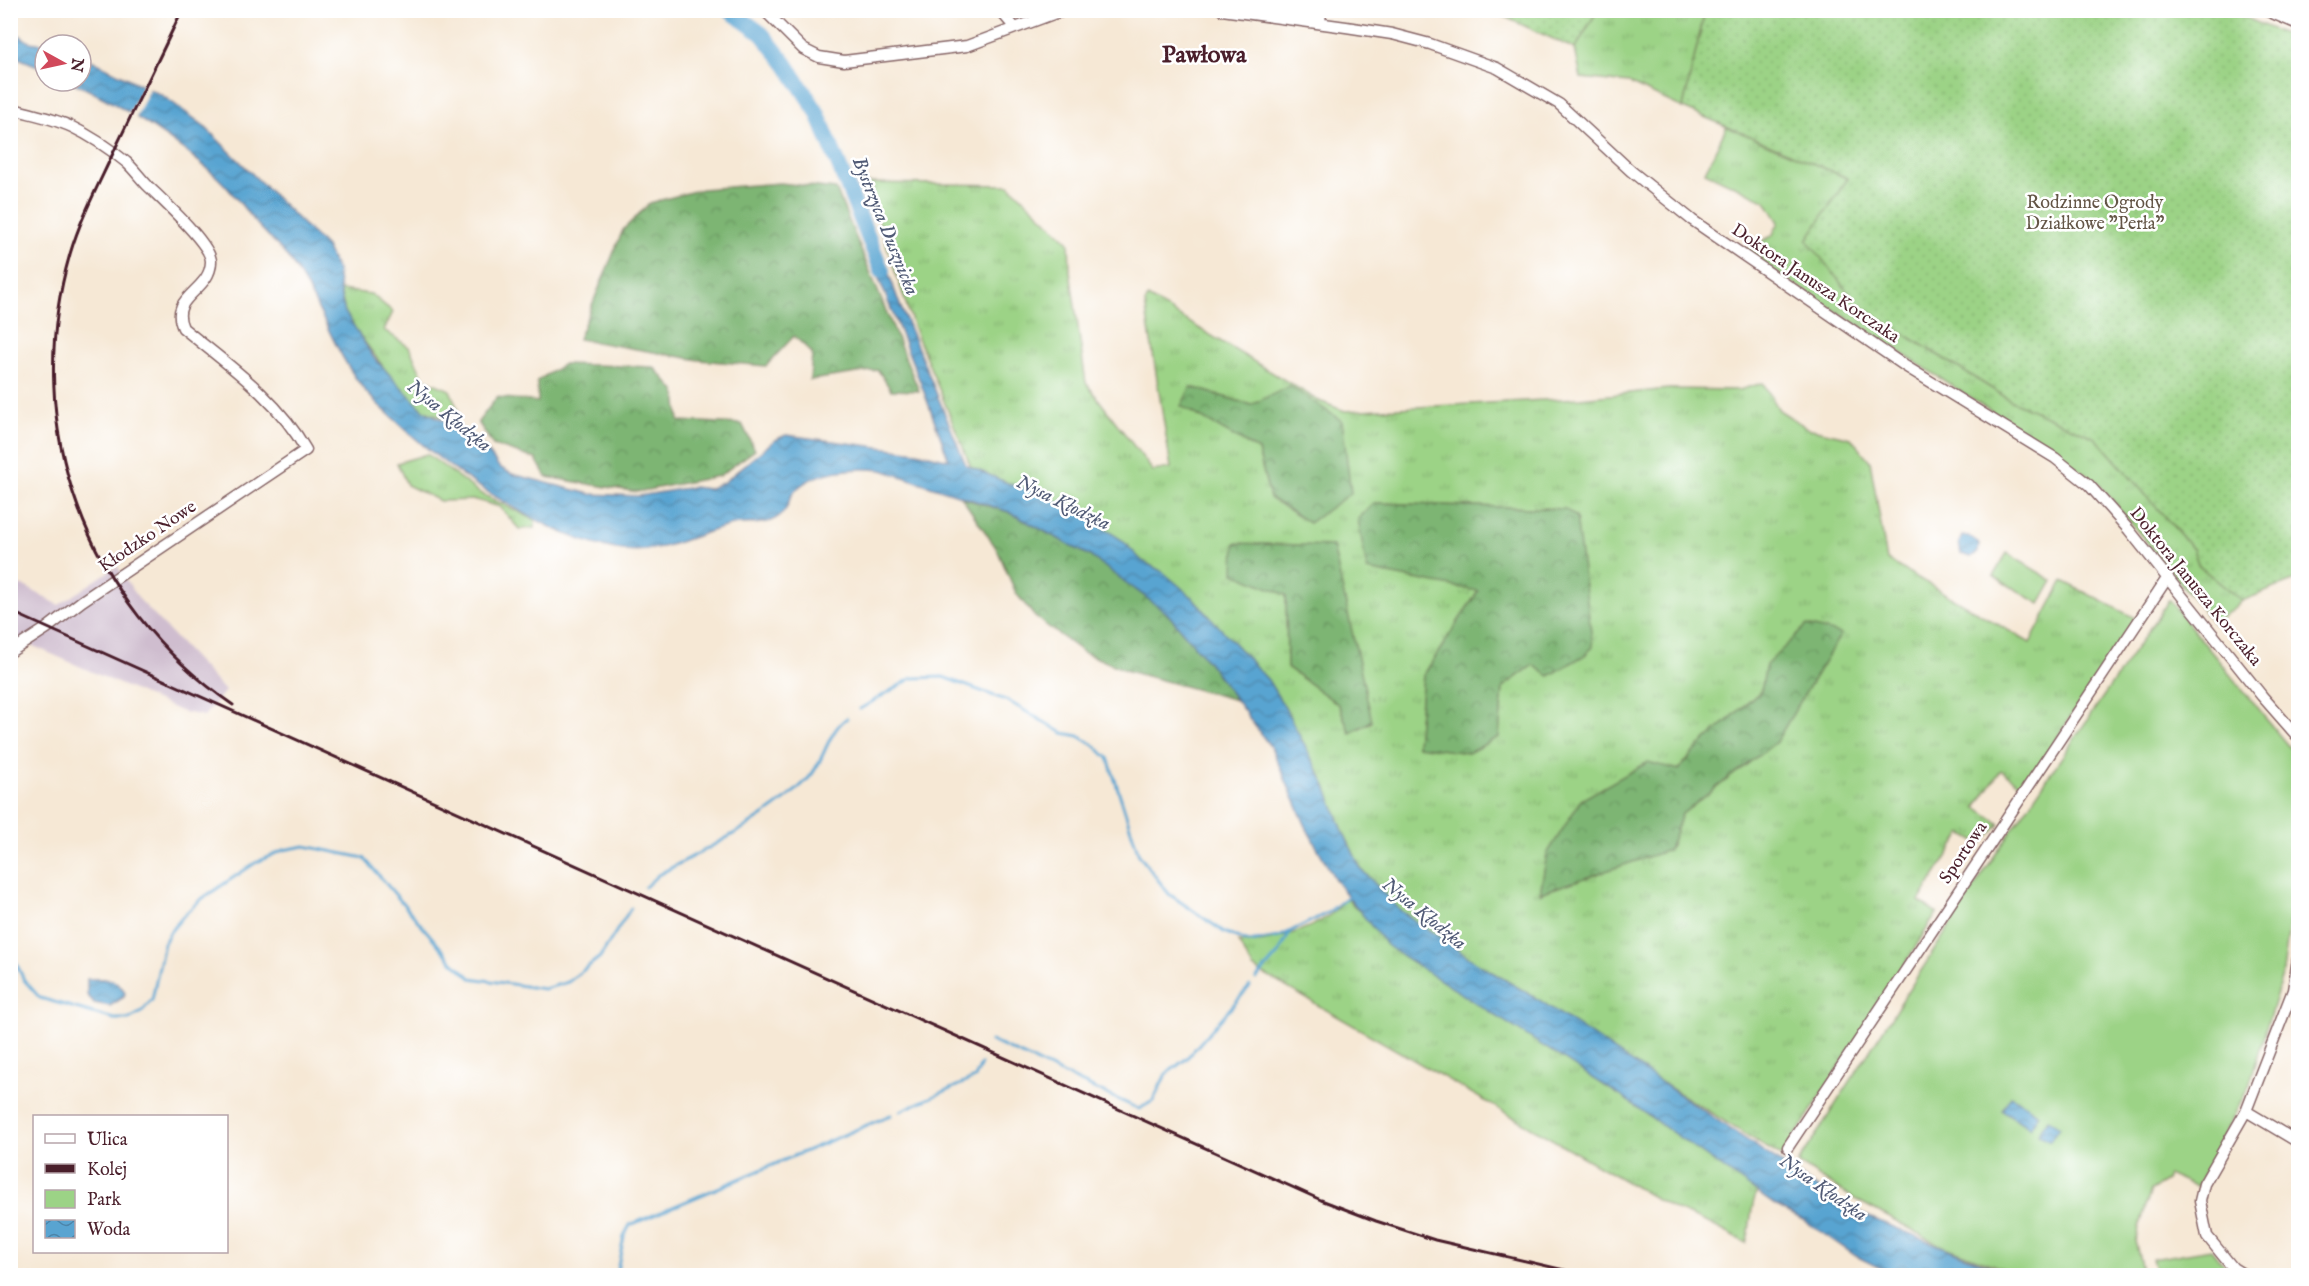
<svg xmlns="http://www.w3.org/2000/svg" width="2309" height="1286" font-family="'IM FELL English',serif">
  <defs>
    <pattern id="grass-tufts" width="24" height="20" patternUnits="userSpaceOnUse" patternTransform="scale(1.5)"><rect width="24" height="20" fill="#9cd386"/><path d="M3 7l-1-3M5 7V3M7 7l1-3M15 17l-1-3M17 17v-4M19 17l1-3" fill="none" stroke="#88b574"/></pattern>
    <pattern id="forest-crowns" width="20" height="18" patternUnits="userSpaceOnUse" patternTransform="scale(1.5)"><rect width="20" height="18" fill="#7db573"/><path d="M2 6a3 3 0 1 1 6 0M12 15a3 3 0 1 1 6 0" fill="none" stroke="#68935f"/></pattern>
    <pattern id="garden-dots" width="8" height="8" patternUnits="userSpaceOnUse" patternTransform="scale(1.5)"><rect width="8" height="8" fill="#9cd386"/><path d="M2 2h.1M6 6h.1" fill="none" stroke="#88b574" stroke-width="1.8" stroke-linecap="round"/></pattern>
    <pattern id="water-waves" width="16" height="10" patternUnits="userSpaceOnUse" patternTransform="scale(1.5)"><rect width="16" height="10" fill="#59a4d1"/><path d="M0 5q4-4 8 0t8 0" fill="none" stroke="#4c85aa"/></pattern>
  </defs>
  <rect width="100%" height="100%" fill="#fff"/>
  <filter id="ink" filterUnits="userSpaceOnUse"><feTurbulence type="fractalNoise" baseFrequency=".0167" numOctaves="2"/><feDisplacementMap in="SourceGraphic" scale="12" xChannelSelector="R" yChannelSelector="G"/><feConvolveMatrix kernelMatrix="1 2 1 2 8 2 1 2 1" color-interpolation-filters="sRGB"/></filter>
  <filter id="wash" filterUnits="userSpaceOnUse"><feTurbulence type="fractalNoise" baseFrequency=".008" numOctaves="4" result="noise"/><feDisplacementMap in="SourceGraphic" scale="24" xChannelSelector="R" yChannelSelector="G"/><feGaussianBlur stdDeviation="1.35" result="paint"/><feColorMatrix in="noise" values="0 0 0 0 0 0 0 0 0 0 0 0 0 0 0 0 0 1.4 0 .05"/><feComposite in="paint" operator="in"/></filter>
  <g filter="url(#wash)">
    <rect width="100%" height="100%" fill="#f6e8d5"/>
    <path fill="#cfbdcf" d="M117,566L138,598L225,691L204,716L183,712L38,648L11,638V583L26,587L59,605Z"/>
    <path fill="url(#grass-tufts)" stroke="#737958" stroke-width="1.5" fill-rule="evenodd" d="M1637,10L1705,11L1683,108L1629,83L1581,78L1575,49L1597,11Z
      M1727,126L1849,179L1858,305L2010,400L2096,438L2193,549L2199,566L2242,601L2214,624L2098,483L2058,454L1743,251L1772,236L1779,222L1766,201L1705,172Z
      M866,183L1009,185L1069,242L1070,271L1086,383L1153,471L1171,468L1145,303L1148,297L1319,401L1345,411L1580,398L1669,389L1739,390L1763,383L1779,410L1807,428L1851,438L1870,461L1887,560L2030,643L2063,581L2135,618L2025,787L2001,770L1976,807L2000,824L1981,844L1962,833L1919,901L1937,913L1782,1157L1656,1079L1539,1000L1480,965L1401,911L1361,869L1343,831L1326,786L1284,706L1163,572L1142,561L1122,540L1042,494L1010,484L971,467L914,328ZM1191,387L1251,405L1270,498L1258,450L1182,406ZM1374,503L1564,509L1533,665L1503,687L1498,737L1468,753L1417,745L1423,676L1478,591L1358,519ZM1286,595L1372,722L1350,733L1339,705L1287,667ZM1766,665L1776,742L1682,814L1668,850L1541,893L1547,854L1678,770L1698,747L1762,690Z
      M340,290L371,294L393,312L384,330L409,347L424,379L450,390L458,410L447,418L424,411L396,384L352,325L345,312Z
      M427,454L480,493L535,520V528L519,529L500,507L476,500L440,501L407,485L397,463Z
      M1347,897L1354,906L1503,1019L1618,1094L1757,1192C1749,1208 1752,1226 1746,1243L1710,1224L1672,1208L1253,968L1238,942C1263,946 1310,930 1331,914C1337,910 1342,903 1347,897Z"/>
    <path fill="url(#forest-crowns)" stroke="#646a4f" stroke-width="1.5" d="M780,183L836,189L919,391L891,390L878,370L810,380L812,353L794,336L766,366L699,360L578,339L623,230L650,203L702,189Z
      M564,364L654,367L676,392L679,421L742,424L755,450L719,476L637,492L546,477L536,459L493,445L478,422L497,397L538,402L537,381Z
      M1290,386L1342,421L1351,493L1309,523L1270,498L1258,450L1181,406L1191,387L1251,405Z
      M962,498L1009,512L1090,556L1117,575L1167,613L1209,663L1236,700L1128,671L1083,652L1035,617L1016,593L997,549Z
      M1374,503L1565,509L1576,517L1593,647L1585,655L1549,676L1533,665L1503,687L1499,737L1468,753L1417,746L1423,676L1478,591L1367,570L1358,519Z
      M1235,543L1333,546L1372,721L1350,733L1339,705L1287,667L1286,595L1234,573Z
      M1807,625L1841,634L1776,742L1682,814L1669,850L1540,893L1547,854L1581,800L1648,762L1679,770L1698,747L1761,691L1766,665Z"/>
    <path fill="#9cd386" stroke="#737958" stroke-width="1.5" d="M2007,553L2053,581L2040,604L1993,576Z
      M2169,600L2298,758V855L2283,972L2249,1086L2197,1187L2168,1174L2166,1181L2151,1190L2135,1241L2141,1265L2140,1275H2020L1942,1246L1853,1198L1798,1163L1997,852Z
      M2211,1249L2230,1273L2235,1275H2157L2152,1259Z"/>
    <path fill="url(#garden-dots)" stroke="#737958" stroke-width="1.5" d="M2228,10L2298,40V579L2242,601L2199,566L2193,549L2096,438L2010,400L1858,305L1807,240L1848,178L1683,108L1705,11Z
      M1492,11H1597L1575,49Z"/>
    <path fill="url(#water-waves)" stroke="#52627e" stroke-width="1.5" d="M11,33L21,36L29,42L54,45H45V69L11,55Z
      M81,55L163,96L203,125L326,247L337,270L341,298L345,312L374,358L424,411L464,430L486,449L499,467L512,474L590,494L639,496L693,487L708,489L724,482L775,440L786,435L917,452L949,460L921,384L867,249L882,255L900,305L966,465L1010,484L1042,494L1082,514L1122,540L1142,561L1163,572L1191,596L1268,680L1284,706L1326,786L1343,831L1361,869L1401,911L1480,965L1539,1000L1849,1209L2012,1275H1894L1856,1256L1805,1221L1775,1205L1618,1094L1387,946L1336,881L1308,831L1272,749L1209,663L1167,613L1090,556L1009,512L882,470C855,467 813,470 794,492C785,502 792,510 773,520C763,525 749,523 738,524C698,531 664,555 623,550C584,545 555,530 522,512C471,484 434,457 393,418C384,410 375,402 367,393C334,354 321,304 292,263C282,249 269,237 257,224C244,209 232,191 217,177C176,140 120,104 70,81H81Z
      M1962,536L1972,538L1979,544L1978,552L1971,557L1961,554L1959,543Z
      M87,979C105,979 115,976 125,992L124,997L110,1006L94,1003L87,995Z
      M2011,1096L2039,1114L2030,1128L2002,1110Z
      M2048,1119L2059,1127L2050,1141L2038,1134Z"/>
    <path fill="#f6e8d5" d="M144,82L151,86L135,120L128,116Z"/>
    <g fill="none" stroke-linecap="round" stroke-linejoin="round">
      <path stroke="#59a4d1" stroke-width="3" d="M860,709L912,678L943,677L1008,701L1063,733L1079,736L1094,745L1108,758L1139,855L1169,894L1224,932L1249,942L1279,937L1329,912L1349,896
        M645,887L658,875C709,847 766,821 807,780C825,762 826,733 847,718
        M10,950L24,980L40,998L114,1019H129L140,1013L152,1000L164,943L170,932L184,915L200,900L255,863L283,850L305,846L364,858L452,961L471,978L544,989L568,982L600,957L631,908
        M1256,979L1279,953L1290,932
        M991,1041L1139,1109L1153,1101L1166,1074L1186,1059L1250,986
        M900,1111L975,1078L981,1064
        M616,1276L624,1236L630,1225L891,1115"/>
      <path stroke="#59a4d1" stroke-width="16" d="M729,10L762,34L786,64L817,112L882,271"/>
    </g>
  </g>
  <g filter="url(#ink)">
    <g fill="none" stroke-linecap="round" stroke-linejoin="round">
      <g stroke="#866566" stroke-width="13">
        <path id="minor" d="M764,10L803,49L819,57L844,61L967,46L1053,14L1068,10
          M1000,10L1015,28
          M1222,10L1346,27L1392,34L1430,44L1497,68L1559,104L1631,171L1692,220L1905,366L2055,458L2089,485L2129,530L2262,696L2298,737
          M2265,10L2298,24
          M1320,23L1321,10
          M10,108C30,114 53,118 72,127C91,136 110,149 126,162C134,169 140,178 148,186C161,199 212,245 211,262C210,292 168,296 183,328C227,364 278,399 306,450L82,601L47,628L10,652
          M2246,1111L2298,1142
          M1788,1147L2168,577
          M10,1268L13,1276
          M2246,1276L2233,1268L2207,1236L2200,1201L2204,1184L2246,1111L2293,990L2298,959"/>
      </g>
      <use href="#minor" stroke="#fff" stroke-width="10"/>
      <path stroke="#4a1f2b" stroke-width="3" d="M182,10C160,57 137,103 115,149C99,184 81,217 70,254C20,426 86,604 233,705
        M10,611L1321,1200L1376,1221L1435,1240L1590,1276"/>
    </g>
  </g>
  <g text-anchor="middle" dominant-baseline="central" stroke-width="5" stroke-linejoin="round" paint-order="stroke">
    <g font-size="18" fill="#635546" stroke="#fff">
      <text x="2095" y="203">Rodzinne Ogrody<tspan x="2095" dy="21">Działkowe "Perła"</tspan></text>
    </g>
    <g font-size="18" fill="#4a1f2b" stroke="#fff">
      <text transform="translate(1815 284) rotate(34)">Doktora Janusza Korczaka</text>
      <text transform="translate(148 537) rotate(-34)">Kłodzko Nowe</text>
      <text transform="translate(2195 587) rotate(51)">Doktora Janusza Korczaka</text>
      <text transform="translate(1964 853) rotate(-56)">Sportowa</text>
    </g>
    <g font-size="20" font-style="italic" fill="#515b76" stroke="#fff">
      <text transform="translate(885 226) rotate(68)">Bystrzyca Dusznicka</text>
      <text transform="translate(449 416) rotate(39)">Nysa Kłodzka</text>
      <text transform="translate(1063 503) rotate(26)">Nysa Kłodzka</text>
      <text transform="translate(1424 914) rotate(39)">Nysa Kłodzka</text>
      <text transform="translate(1823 1188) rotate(35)">Nysa Kłodzka</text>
    </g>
    <g font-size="24" font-weight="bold" fill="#4a1f2b" stroke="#fff">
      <text x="1204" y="55">Pawłowa</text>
    </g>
  </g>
  <rect width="2309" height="1286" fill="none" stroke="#fff" stroke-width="36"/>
  <rect x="33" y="1115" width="195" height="138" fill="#ffffff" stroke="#b7a5aa" stroke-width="1.5"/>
  <rect x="45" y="1134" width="30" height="9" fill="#ffffff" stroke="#b7a5aa" stroke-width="1.5"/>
  <text x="87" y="1145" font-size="18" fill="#4a1f2b">Ulica</text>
  <rect x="45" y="1164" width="30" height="9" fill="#4a1f2b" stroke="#b7a5aa" stroke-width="1.5"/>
  <text x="87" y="1175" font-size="18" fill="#4a1f2b">Kolej</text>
  <rect x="45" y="1190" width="30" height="18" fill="#9cd386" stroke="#b7a5aa" stroke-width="1.5"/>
  <text x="87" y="1205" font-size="18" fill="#4a1f2b">Park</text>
  <rect x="45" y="1220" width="30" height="18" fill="url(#water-waves)" stroke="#b7a5aa" stroke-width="1.5"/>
  <text x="87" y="1235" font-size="18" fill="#4a1f2b">Woda</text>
  <g transform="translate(63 63) rotate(98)"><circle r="28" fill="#ffffff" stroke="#b7a5aa" stroke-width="1.5"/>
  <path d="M0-4.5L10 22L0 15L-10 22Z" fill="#d1495b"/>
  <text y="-9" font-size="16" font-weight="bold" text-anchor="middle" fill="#4a1f2b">N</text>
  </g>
</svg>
